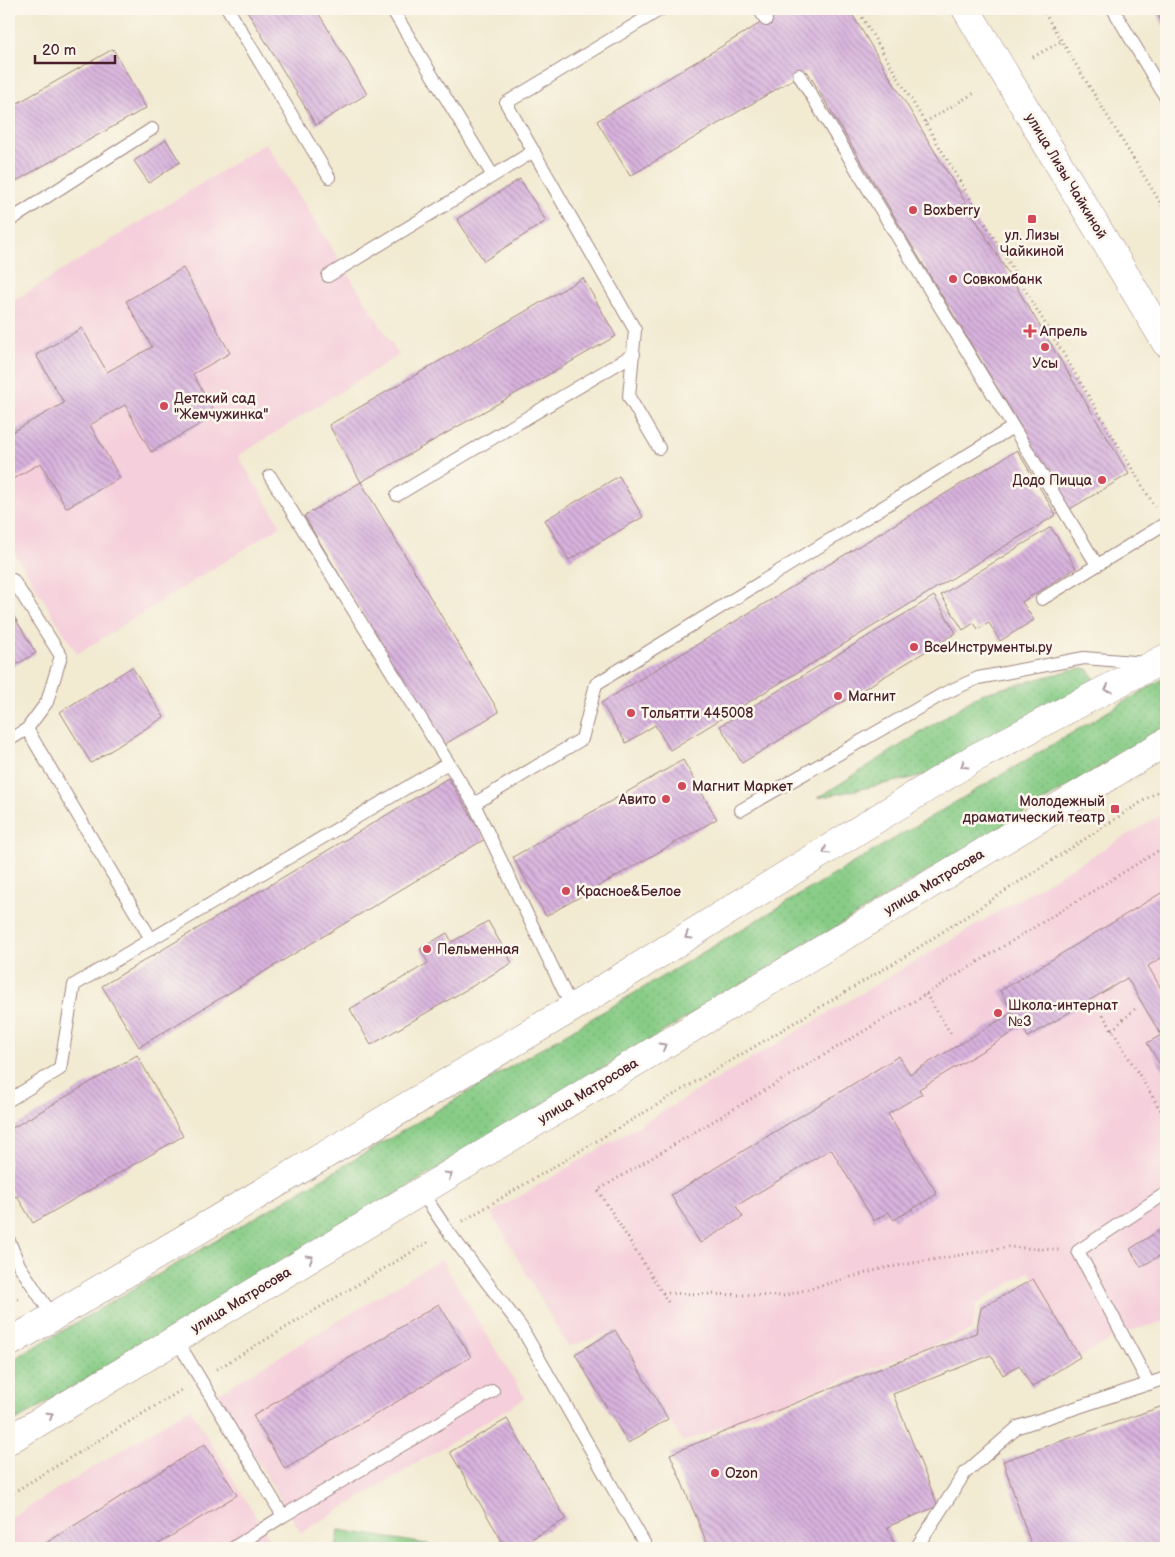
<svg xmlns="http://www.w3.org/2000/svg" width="1175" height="1557" font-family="'Balsamiq Sans',sans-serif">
  <defs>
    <pattern id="green-dots" width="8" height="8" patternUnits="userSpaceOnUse" patternTransform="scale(1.25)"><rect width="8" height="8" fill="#87cc86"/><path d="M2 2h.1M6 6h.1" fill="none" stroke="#76af74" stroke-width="1.8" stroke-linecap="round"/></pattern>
    <pattern id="building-back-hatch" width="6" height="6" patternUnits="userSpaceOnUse" patternTransform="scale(1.25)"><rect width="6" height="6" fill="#d8b3de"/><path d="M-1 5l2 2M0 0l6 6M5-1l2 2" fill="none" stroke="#b191b4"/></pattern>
  </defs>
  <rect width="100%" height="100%" fill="#fbf7ec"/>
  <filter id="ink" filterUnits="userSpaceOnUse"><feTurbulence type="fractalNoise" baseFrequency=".02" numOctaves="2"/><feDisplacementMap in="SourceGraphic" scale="10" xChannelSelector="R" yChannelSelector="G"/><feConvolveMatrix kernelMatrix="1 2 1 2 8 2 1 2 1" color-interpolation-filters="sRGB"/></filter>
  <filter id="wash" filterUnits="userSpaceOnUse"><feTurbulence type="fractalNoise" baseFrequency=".0096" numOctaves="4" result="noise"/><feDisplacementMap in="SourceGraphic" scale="20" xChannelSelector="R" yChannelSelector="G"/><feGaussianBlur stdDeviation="1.12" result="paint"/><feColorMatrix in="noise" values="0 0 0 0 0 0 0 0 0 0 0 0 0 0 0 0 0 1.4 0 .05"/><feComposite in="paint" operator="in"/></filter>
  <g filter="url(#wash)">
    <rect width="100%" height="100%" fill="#f2ead1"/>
    <path fill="#f5cfdb" d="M266,143L399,355L238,456L281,526L77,654L9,544V304Z
      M1166,812V1321L1122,1333L1080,1357L1029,1271L977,1304L972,1330L683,1442L615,1330L568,1347L492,1213Z
      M441,1259L525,1398L301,1533L217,1394Z
      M190,1408L275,1548H9V1519Z"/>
    <path fill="url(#green-dots)" stroke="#687658" d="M1075,669H1088L1095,680L945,771L818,798L981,694Z
      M1166,677V727L376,1206L9,1425V1362L352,1161Z"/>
    <path fill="#87cc86" stroke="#687658" d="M339,1530L451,1548H336Z"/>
    <g id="blocks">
      <path fill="url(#building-back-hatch)" d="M246,9H316L367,94L316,125Z
        M784,9H849L1129,474L1070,509L807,71L630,176L597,121Z
        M1154,9H1166V29Z
        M113,49L146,108L9,185V108Z
        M166,140L180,162L149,183L134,161Z
        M520,179L546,221L484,261L457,219Z
        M183,268L230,353L193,374L216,415L151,452L125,405L90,425L120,478L66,508L41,463L9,481V426L12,432L64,403L36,355L82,328L107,372L152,347L126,301Z
        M583,278L616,336L361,482L329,425Z
        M1017,450L1056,515L670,750L655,725L626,743L601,703Z
        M619,476L643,517L569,560L545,520Z
        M361,482L499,712L442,746L304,516Z
        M1051,527L1076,568L1022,602L1034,620L1000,641L989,623L978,629L974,623L963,630L941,595Z
        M934,596L956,633L742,763L720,726Z
        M9,608L36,653L9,669Z
        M132,667L164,717L91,763L60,712Z
        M683,760L717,819L546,916L513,857Z
        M448,778L485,839L139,1047L102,986Z
        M1166,890V955L1148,966L1166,997V1075L1147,1043L1161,1035L1127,978L1028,1037L1022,1027L919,1089L922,1094L888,1114L937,1194L894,1220L888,1212L874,1221L831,1149L736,1206L743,1217L700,1243L671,1195L899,1056L910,1074L1013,1012L1000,991Z
        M488,921L512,963L371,1045L350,1009L428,963L420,949L447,933L452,942Z
        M137,1055L183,1136L33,1223L17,1196L15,1197L9,1187V1130Z
        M1166,1226V1252L1141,1267L1130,1249Z
        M1033,1279L1080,1357L1032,1387L1019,1365L1003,1375L991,1355L893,1394L938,1506L887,1527L896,1548H709L670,1454L882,1368L976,1333L981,1308Z
        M439,1304L471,1357L285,1469L253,1416Z
        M615,1330L668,1419L628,1443L575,1354Z
        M1166,1405V1548H1032L1003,1461Z
        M507,1419L566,1519L516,1548H506L450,1452Z
        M205,1444L237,1495L152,1548H38Z"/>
    </g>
  </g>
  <g filter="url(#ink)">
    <use href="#blocks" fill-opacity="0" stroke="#9e847e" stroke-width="1"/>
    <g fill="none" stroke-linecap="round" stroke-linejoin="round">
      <g stroke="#9e847e" stroke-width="14">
        <path id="lane" d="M228,9L329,177
          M392,9L493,176
          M759,9L766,20
          M1113,9L1166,98
          M799,75L1097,565
          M9,221L152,129
          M328,276L534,151
          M659,448L629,397L635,330L506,103L661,9
          M270,476L474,804L572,1008
          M397,495L634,354
          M13,580L61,656L47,702L27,729L151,939
          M1042,599L1166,523
          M9,740L27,729
          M474,804L582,739L596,684L1013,427
          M741,810L943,694L978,678L1084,658L1146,663
          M9,1100L60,1069L74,985L448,763
          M421,1191L447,1230L521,1327L647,1548
          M9,1241L19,1265L53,1317
          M176,1339L283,1516L233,1548
          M1149,1384L1078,1251L1166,1193
          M283,1516L493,1391
          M916,1548L965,1473L1018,1427L1166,1378"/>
      </g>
      <g stroke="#9e847e" stroke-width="29">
        <path id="secondary" d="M966,9L1166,343"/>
      </g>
      <g stroke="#9e847e" stroke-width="29">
        <path id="primary" d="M9,1343L572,1008L973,759L1166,658
          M9,1440L1166,742"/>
      </g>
      <path stroke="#9e847e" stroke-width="3" stroke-dasharray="1 4" stroke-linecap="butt" d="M857,9L1155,507
        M1042,9L1166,212
        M1033,57L1062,41
        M925,122L976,92
        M926,994L951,1034
        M1103,1015L1166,1119
        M1112,1030L1137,1007
        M463,1221L904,957L1166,786
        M663,1293L783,1296L884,1268L1008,1247L1059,1250
        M668,1302L598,1190L926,994L1166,846
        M9,1304L19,1298
        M217,1369L430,1241
        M9,1495L183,1389"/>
      <use href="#lane" stroke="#fff" stroke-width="12"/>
      <use href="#secondary" stroke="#fff" stroke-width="28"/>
      <use href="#primary" stroke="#fff" stroke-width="28"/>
    </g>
    <defs><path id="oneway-chevron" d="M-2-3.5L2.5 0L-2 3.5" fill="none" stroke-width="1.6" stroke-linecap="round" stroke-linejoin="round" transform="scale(1.25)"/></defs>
    <g stroke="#ae9aa0">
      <use href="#oneway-chevron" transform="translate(1108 689) rotate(152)"/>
      <use href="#oneway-chevron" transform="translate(964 765) rotate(148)"/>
      <use href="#oneway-chevron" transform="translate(826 851) rotate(148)"/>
      <use href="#oneway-chevron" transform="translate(688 936) rotate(148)"/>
      <use href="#oneway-chevron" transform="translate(663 1046) rotate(-31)"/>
      <use href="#oneway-chevron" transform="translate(449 1175) rotate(-31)"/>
      <use href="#oneway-chevron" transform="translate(310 1258) rotate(-31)"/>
      <use href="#oneway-chevron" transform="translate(50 1415) rotate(-31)"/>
    </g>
  </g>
  <g fill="#d1495b" stroke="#fbf7ec" stroke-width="2">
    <circle cx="913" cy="210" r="5"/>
    <rect x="1027" y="214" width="10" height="10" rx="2.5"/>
    <circle cx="953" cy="279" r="5"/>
    <path d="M1027.5 323.5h5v5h5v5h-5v5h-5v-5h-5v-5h5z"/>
    <circle cx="1045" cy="347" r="5"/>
    <circle cx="164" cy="406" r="5"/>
    <circle cx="1102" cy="480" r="5"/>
    <circle cx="914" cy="647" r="5"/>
    <circle cx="838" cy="696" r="5"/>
    <circle cx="631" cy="713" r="5"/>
    <circle cx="682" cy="786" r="5"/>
    <circle cx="666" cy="799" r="5"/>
    <rect x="1110" y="804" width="10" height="10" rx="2.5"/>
    <circle cx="566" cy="891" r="5"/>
    <circle cx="427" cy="949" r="5"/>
    <circle cx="998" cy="1013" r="5"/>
    <circle cx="715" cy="1473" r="5"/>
  </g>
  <g text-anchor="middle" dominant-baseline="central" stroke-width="5" stroke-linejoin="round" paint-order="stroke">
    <g font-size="14" fill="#4a1f2b" stroke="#fbf7ec">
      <text transform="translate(1066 176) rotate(59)">улица Лизы Чайкиной</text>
      <text transform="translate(934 882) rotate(-31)">улица Матросова</text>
      <text transform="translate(588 1091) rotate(-31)">улица Матросова</text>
      <text transform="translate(241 1300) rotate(-31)">улица Матросова</text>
    </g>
    <g font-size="14" fill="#4a1f2b" stroke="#fbf7ec" text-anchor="start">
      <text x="923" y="210">Boxberry</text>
      <text x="1032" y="235" text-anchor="middle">ул. Лизы<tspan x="1032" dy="16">Чайкиной</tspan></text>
      <text x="963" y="279">Совкомбанк</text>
      <text x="1040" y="331">Апрель</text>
      <text x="1045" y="363" text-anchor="middle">Усы</text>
      <text x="174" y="398">Детский сад<tspan x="174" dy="16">"Жемчужинка"</tspan></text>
      <text x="1092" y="480" text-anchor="end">Додо Пицца</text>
      <text x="924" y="647">ВсеИнструменты.ру</text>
      <text x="848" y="696">Магнит</text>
      <text x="641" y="713">Тольятти 445008</text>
      <text x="692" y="786">Магнит Маркет</text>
      <text x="656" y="799" text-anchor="end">Авито</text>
      <text x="1105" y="801" text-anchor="end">Молодежный<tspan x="1105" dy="16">драматический театр</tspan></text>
      <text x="576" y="891">Красное&amp;Белое</text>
      <text x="437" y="949">Пельменная</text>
      <text x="1008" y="1005">Школа-интернат<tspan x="1008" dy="16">№3</tspan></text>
      <text x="725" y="1473">Ozon</text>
    </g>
  </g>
  <rect width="1175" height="1557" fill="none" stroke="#fbf7ec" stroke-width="30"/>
  <path d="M35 55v8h80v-8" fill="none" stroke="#4a1f2b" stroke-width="2.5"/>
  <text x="42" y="55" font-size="15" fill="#4a1f2b" stroke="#fbf7ec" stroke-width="4" paint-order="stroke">20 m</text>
</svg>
